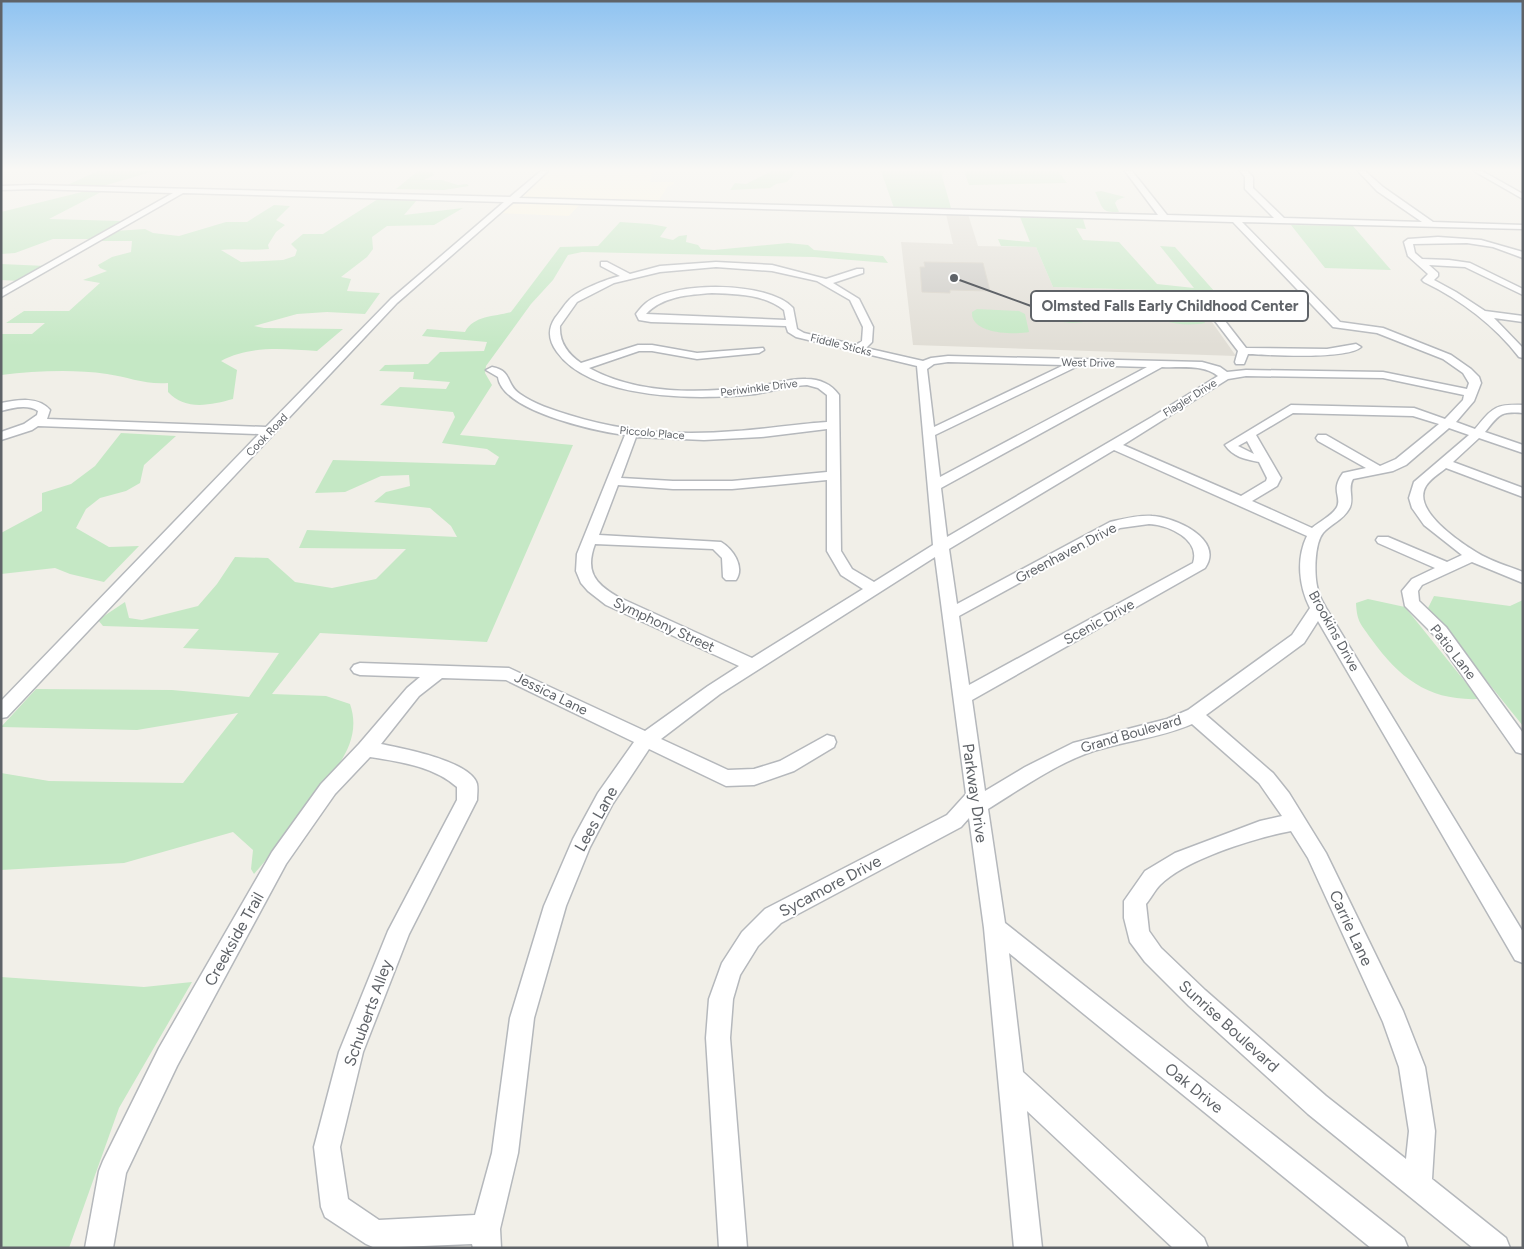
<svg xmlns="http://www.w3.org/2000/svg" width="1524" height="1249" font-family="Figtree,sans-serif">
  <rect width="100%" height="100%" fill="#f1efe8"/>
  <path fill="#fef7e0" d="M547,171H653L650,182H674L673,185L668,186L657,203L518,198Z
    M517,202L581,203L569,216L498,213Z"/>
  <path fill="#e1ded6" d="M946,214H968L978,246L1036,247L1053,287L1190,291L1236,356L913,345L901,242L953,244Z"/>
  <path fill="#c5e8c5" d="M98,171H155L96,188L63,187Z
    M418,171L432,172L434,175L424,180H442L458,185L467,184L469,186L444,190L396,189Z
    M772,171H796L787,182L776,184L770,188L730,190L735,183L746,184Z
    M881,171H944L942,176L951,208H894Z
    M964,171H1058L1067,183L969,185Z
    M90,190L103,191L49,219L121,221L91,239H53L15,253L1,254V212Z
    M1101,191L1125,197L1117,200L1115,203L1119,212C1100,213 1103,207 1095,192Z
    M378,199L417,200L404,215L463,208L434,225L387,226L372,237L373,249L367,257L341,277L351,279L347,291L380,293L365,314L327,312L297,314L254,326L264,328L343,329L317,351C284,349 251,345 221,361L237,370L233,399C211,405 185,411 168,392V383C146,385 128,377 107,374C72,369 36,371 1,375V334H32L45,323H6L24,311H69L100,283L83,280L107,271L100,268L98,265L112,257L131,252L132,241H97L115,231L145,229L153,233L179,236L226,222H247L274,205L290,206L276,220L285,225L276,232L268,245L269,249C253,251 237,248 221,250L241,262L283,260L295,256L297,250L291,244L303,234H323Z
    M1020,217L1083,219L1086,229L1076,228L1083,240L1119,242L1157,284L1194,288L1160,246L1175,247L1215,292L1053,287L1036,247L1001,246L998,239L1030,242Z
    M620,222L650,224L667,227L660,237L673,240L679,236L687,235L686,242L698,245L701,249L714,250L788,243L808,245L814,250L883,256L888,263L814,257L582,252L568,255L553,280L531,304L486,366L485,373L492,385L460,435L573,445L487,642L320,633L272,694L326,696L350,704C366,750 321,783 297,816C292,823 288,831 283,838C274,851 264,862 254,874L251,869L253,850L233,832L124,863L1,870V773L49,781L183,783L238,713L137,730L1,727L36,689L172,690L249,697L279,653L183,648L199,629L103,626L98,620L125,602L129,618L142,620L198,606L217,584L235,557L268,558L295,582L332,588L376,579L406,549L299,548L307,530L457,537L451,526L430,508L374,502L386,492L410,486L409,475L381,476L345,492L315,493L333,460L495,465L499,457L487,449L442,443L455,417L453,412L380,405L400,387L446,389L450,382L413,379L414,372L379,371L385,365L428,364L440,352L484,351L487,342L422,336L427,329L465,332C474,315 495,317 511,312L560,247L598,246Z
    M1291,225L1353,226L1391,270L1325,268Z
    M1,264L46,266L19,281L1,280Z
    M1052,300L1095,302L1100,306L1102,311C1091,328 1061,323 1044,318L1046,301Z
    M1144,300L1186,303L1192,305L1205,323C1184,327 1158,323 1141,308L1140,303Z
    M977,309L1019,311L1025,314L1029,332C1015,335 970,334 972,312Z
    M121,433L176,436L144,465L140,483L126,491L100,498L86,509L76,528L109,547L139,546L104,582L70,574L55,568L1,574V533L42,511V493L71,484L95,466Z
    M1434,596L1510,606L1523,600V726L1428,608Z
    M1368,599L1405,607L1479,699C1430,701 1400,679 1372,640C1361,624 1357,623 1356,603Z
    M1,977L144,987L192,982L119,1108L69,1248H1Z"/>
  <path fill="#cccac5" stroke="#d6d1c6" d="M924,262L983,263L990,291L950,290V293L922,292L920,267H925Z"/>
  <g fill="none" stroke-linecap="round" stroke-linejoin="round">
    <g stroke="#b5b8bc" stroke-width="3">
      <path id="minor" d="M541,171H548L519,198L1158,215L1125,171H1132L1167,215L1274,218L1245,189V177L1240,171H1247L1253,177V188L1284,218L1422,222L1377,191L1358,171H1365L1383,187L1433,222L1523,225V229L1242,222L1340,322L1383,328L1451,355L1471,369L1479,377L1481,383L1474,401L1456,422L1475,429C1493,408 1494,404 1523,405V413C1500,411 1499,415 1485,432L1523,445V453L1479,438L1453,462L1523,488V497L1446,468C1440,473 1430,479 1426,486C1411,510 1460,542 1476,552C1490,561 1508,566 1523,572V583L1472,562L1422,585L1418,591L1419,601L1446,627L1523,733V754L1516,752L1434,635L1405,606L1402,591L1412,579L1435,568L1378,543L1376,540L1378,537H1388L1447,562L1462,555L1424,525L1412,508L1409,498L1414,482L1469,435L1449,428L1406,465L1393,471L1353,479C1347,489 1355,499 1349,509C1343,520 1331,524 1323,533C1314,544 1314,577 1318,590C1319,597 1323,602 1326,608L1523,932V963L1515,960L1318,621L1304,643L1206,715L1273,773L1289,793L1326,853L1403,1011L1425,1067L1435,1131L1432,1179L1506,1238L1510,1248H1473L1308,1114L1189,1006L1145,962L1130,942L1124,918V901L1145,871L1175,853L1260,821L1282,816L1259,783L1192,724C1158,739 1120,741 1085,754C1051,767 1019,790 988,809L1005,923L1404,1238L1408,1248H1371L1009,953L1023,1072L1204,1238L1208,1248H1173L1027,1111L1042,1248H1014L984,928L969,818L961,827L781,923L758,946L740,975L733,999L730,1038L747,1248H719L706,1038L709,999L722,963L742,932L765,909L947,815L966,794L935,557L720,694L661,739L728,770L754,769L780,761L827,735L834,737L836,742L834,747L794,771L754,785L726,786L649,749L612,805L590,847L566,906L534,1018L518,1153L500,1229L501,1248H473L472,1244L375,1248L366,1244L325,1217L321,1207L314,1147L339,1052L388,931L457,800V787C433,766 401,762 370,757L335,794L286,864L177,1066L126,1173L113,1248H85L99,1171L103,1161L159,1048L272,852L321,784L359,744L407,688L420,677L360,675L354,673L351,669L354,665L360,663L509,668L645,731L708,686L739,666L606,605L588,591L581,583L576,571L577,554L625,435C595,431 502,411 498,377L486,370L492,367C513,371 505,384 520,394C534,404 553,410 569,415C622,432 680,436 736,431C766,429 797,424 827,422V395L818,388L807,385C789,386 772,391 755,394C701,400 592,401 557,352C549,341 547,330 555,318C560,312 564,305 569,300C578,290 607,279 620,276L601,266V262H607L630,274L660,266L716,262L772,265L826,279L857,269H863V273L833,283L859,299L873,327L872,342L866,348L923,361L931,358L948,356L1202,362L1220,367L1227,372L1246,370L1383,372L1467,389L1469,383L1463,373L1443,359L1377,333L1333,327L1233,222L513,202L397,303L7,717L1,718V701L259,434L38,426L32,430L1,440V432L24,424L37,415L38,411C27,404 13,408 1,411V403C17,400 38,396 50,410L47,419L266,427L391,299L504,202L183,193L1,297V290L173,193L33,189L1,190V186L33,185L510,197ZM716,267L772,271L817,281L850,300L863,327L862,341L856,345L804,333L797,329L793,308C769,281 673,281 646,303C642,306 639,310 636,314L639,320L651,322L786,326L788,332L796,337L917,366L933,545L874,582L852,569L841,551L839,395C831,384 820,379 806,379C789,378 771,385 753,387C700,393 638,395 589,368L639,351H652L697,359L759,353L764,350L763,348L697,353L652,345H638L581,363C568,354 559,343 560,326L577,302L614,283L660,272ZM712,293C738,294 763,294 784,310L786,320L646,314C663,296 688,295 712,293ZM948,362L1064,365L934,427L927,369L934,364ZM1080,365L1147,367L940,477L935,435ZM1162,367C1180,368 1203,364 1218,376L1152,417L947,537L941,488ZM1246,376L1383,378L1464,395L1463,400L1445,419L1414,408L1291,405L1225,445C1233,457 1245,459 1259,462L1267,478L1266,481L1241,496L1123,445L1228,379ZM1293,413L1413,416L1439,424L1396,459L1380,466L1326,435H1318L1316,438L1318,441L1366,468L1343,473C1330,491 1342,496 1337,507C1332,516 1320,521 1312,528L1252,501L1277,486L1281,478L1256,435ZM827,429V472L732,481H673L621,478L636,437L704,440L761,437ZM1247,441L1254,454L1238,446ZM1114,450L1307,536C1296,559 1299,586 1310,608L1292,635L1188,710L1167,719L1073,743L1025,767L985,791L972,700L1205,568C1225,539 1174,517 1152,516C1138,515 1123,519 1110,522L957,604L949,549ZM827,480V551L841,575L863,589L752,658L618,597C594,583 585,571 595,544L713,549L722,558L723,577L726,580H736C745,567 733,549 721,542L599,535L618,485L673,489H732ZM1149,524C1168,525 1201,539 1193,563L969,685L959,616L1120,528ZM442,678L506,680L634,742L598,793L573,839L544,906L510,1018L492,1153L475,1215L379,1220L348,1199L340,1147L363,1052L409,934L477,800C477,795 478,789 477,784C471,761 401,748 381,744L419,696ZM1291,831L1308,858L1383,1022L1399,1067L1409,1131L1406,1159L1326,1096L1205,990L1161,948L1149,931L1146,904C1151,898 1155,890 1160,885C1186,859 1255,838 1291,831Z
        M1474,171H1482L1523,194V199Z
        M1438,237L1481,240L1523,252V258L1493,247L1467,243L1413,244L1415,253L1422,259L1449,260L1470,263L1523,289V295L1465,267L1429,265L1438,273V276L1434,280L1456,292L1485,311L1523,316V322L1494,318L1523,348V358L1519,357C1494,325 1461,300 1424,282L1422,280L1428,274L1408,256L1404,242L1408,239Z
        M1201,293L1204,294L1246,348L1327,349L1356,344L1361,347C1347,360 1269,355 1248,354L1244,364H1236L1235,362L1238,351L1196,296Z"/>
    </g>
    <use href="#minor" fill="#fff" fill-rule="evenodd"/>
  </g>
  <linearGradient id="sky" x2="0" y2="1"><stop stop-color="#8fc3f1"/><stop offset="0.49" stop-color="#f9f8f5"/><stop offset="1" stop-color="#f9f8f5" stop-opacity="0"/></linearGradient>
  <rect width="1524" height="346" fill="url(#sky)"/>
  <g text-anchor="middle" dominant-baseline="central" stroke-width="4" stroke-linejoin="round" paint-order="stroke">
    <g font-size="11" fill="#5f6368" stroke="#fff">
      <text transform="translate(841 345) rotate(14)">Fiddle Sticks</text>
      <text transform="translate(1088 363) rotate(1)">West Drive</text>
      <text transform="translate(759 388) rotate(-7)">Periwinkle Drive</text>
      <text transform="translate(1190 398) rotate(-32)">Flagler Drive</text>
      <text transform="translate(652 433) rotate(5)">Piccolo Place</text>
      <text transform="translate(267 435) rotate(-46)">Cook Road</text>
    </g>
    <g font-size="14" fill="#5f6368" stroke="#fff">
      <text transform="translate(1066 553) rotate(-28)">Greenhaven Drive</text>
      <text transform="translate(1099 622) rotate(-29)">Scenic Drive</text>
      <text transform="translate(664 625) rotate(25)">Symphony Street</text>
      <text transform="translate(1334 631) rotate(61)">Brookins Drive</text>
      <text transform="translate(1453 652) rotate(52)">Patio Lane</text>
      <text transform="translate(551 694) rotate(26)">Jessica Lane</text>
      <text transform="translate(1131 734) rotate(-16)">Grand Boulevard</text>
    </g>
    <g font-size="16" fill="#5f6368" stroke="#fff">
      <text transform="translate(975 793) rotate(82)">Parkway Drive</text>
      <text transform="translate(596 819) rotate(-61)">Lees Lane</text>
      <text transform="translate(830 886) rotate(-28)">Sycamore Drive</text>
      <text transform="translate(1351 928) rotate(65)">Carrie Lane</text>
      <text transform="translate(234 939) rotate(-61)">Creekside Trail</text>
      <text transform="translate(368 1013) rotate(-70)">Schuberts Alley</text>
      <text transform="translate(1229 1026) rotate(42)">Sunrise Boulevard</text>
      <text transform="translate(1194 1088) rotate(39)">Oak Drive</text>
    </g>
  </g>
  <path fill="none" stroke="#5f6368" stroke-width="2" d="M954 278L1031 306"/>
  <circle fill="#5f6368" stroke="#fff" stroke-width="2" cx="954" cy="278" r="5"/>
  <rect fill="#fff" stroke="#5f6368" stroke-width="2" x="1031" y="291" width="277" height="30" rx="5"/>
  <g font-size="15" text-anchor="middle" font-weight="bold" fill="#5f6368">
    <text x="1170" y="311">Olmsted Falls Early Childhood Center</text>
  </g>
  <rect width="1524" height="1249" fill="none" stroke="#5f6368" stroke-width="5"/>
</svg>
